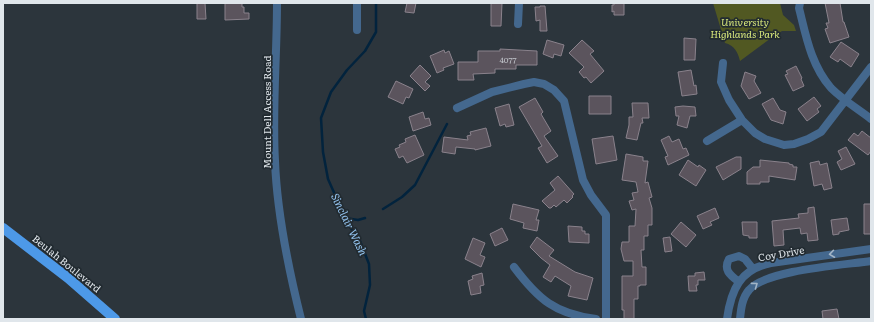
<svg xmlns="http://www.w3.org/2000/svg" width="874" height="322" font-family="Literata,serif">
  <rect width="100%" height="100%" fill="#2c353c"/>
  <path fill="#515822" d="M713,3H780L783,15L794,25L796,31H782L775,35L740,61C738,52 734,45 725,43Z"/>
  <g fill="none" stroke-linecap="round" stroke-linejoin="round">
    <path stroke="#02233d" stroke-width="2.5" d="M383,209L402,197L415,185L447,124
      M345,218L358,220L365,218
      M366,319L364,311L370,285L369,264L360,241L348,224L328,179L323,152L321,118L331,92L347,70L365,51L376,32V3"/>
  </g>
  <path fill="#5b545d" stroke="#8a828c" d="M197,3H205L206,19H197Z
    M225,3H242V7H244V13H249V19L225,20Z
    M407,3H416L414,13L405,12Z
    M491,3H502L501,26H491Z
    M614,3H624V15H614V11L612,12V5H614Z
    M825,3H840L843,22H844L849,37L830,43L825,29L828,28L826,23H829Z
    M540,6H545L547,31H540V20L536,21L535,7H540Z
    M684,38L696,39L695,60H684Z
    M547,40L564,45L561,56L554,54L553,58L543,54Z
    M582,40L594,51L590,54L604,71L591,83L586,77L584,78L579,72L584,67L569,53Z
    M841,42L859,54L851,67L840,59L838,62L830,57Z
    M500,49L537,51V65H516V69H495V73L473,74L474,80H458V62H478V51H500Z
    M444,50L445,53L449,51L454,64L443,68L444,70L437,73L430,56Z
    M420,65L431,76L425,82L430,86L425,91L410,76Z
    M796,66L802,78L801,79L804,86L793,91L785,75L788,74L786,71Z
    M691,70L694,86L696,85L697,94L682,96L678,72Z
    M745,72L756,76L754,81L761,93L749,99L741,86Z
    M396,81L413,89L409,98L406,97L403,104L388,97Z
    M589,96H611V114H589Z
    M814,97L821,106L817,109L819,112L807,121L798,109Z
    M535,98L543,112L541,114L551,131L544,136L558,156L547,163L538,148L542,146L519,107Z
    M773,98L780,110L786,112L783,124L771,120L762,104Z
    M632,103H648L649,118H642L643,123H641L637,140L626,138L629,125V117H633Z
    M509,104L514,125L506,127L505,124L500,126L495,108Z
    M683,106L695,107L696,116H690L687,128L677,125L679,116H676L675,107Z
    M423,112L425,119L429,118L431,125L413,131L409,117Z
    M486,128L491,146L475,150V149L456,147L455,154L442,152L444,137L468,140L467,136L471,135L470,132Z
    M862,131L871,138V151L868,155L848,140L854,133L858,136Z
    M415,135L424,155L407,163L403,156L399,158L395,149L400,147L399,145L406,142L405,139Z
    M613,136L617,160L596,164L592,139Z
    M669,136L672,142L679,139L683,149L686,148L689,155L668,165L665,157L668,156L661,140Z
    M846,147L855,164L841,170L837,162L842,159L838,151Z
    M626,154L643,157V161H648L645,183L648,182L652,197L649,198L652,208V225H648V236H644V250H641L642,267H646V285H640V286H638V299H634V319H624V310H622V276H633V261H624L621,249L622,242H629V226H635L636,209L632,210L629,201L634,200L632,193L638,192L636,182L622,180Z
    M736,157H741V169L723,180L716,167Z
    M688,160L698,167L699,165L706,170L696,186L679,175Z
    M760,160L789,163V164L793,165V167H797L795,180L769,176V182H760V184H747V172L753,167H760Z
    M819,161L820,165L827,163L832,188L824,190L822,184L814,186L810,163Z
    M558,176L574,194L572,196L573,197L567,203L564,200L556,207L554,205L551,208H549L542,201L555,190L550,183Z
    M513,204L539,210L536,220H539L537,231L523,228L524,223L510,219Z
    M864,204H871V234H864Z
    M814,207L818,240L808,241L807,233L801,234L800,228L783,230L784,245L774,246L772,221L799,218L798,214L808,213V208Z
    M715,208L719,218L710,222L712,225L703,229L697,216Z
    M847,218L849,230L839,232V234L833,235L831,220Z
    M681,222L696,235L686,247L671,234Z
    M742,222H757V238H749V236L743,235Z
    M568,226L582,227V231H585V234H589V243L569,242Z
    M502,228L508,240L495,246L490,234Z
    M537,237L554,250L549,256L575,272L593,278L587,300L568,296L571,286L555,276L551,282L543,277L550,265L541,258L530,247Z
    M670,237L672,251L665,252L663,238Z
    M473,238L485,243L480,255L485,257L481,267L465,259Z
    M704,272L705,280H698V285H696L697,291H689L688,276H695V273Z
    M482,273L484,285L480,286L481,293L471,295L468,281L473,279L472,276Z
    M837,309L839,319H823L822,311Z"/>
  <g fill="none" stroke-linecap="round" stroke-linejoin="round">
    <path stroke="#44688e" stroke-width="8" d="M277,3C277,56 272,108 275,161C277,214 288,267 301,319
      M800,3L799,8C806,36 811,65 831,88C843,100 858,109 871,119
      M518,24L519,3
      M357,30V3
      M723,63L721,82L729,100L742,120L755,133L765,139L784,145L794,144L808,139L821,132L871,67
      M457,108L492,92L524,84L534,82L544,84L554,90L564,101L583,180L591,195L606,215V319
      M707,141L742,120
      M514,267C538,299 555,314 596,319
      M739,282C730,275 723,270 729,259L739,256L745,259L753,269
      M727,319C731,290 740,269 771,263L871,249
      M740,319C741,309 742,298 749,290C765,270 844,265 871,261"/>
    <path stroke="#4d99e8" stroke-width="10" d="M3,228L68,278L115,319"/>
  </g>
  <defs><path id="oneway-chevron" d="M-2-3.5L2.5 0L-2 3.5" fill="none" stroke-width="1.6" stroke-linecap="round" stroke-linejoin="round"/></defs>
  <g stroke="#a2b4c6">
    <use href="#oneway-chevron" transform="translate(832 254) rotate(172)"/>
    <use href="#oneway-chevron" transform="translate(755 285) rotate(-36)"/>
  </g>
  <g text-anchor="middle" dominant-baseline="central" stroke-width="3.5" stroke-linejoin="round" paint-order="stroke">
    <g font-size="8" fill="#bfc2c8">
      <text x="508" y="59">4077</text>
    </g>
    <g font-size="10" font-style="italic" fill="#d9e87b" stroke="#222b31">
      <text x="745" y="21">University<tspan x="745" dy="12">Highlands Park</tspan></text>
    </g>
    <g font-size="10" fill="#e0e6eb" stroke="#222b31">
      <text transform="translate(266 112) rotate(-90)">Mount Dell Access Road</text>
      <text transform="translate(781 253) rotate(-10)">Coy Drive</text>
      <text transform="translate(67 263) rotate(39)">Beulah Boulevard</text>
    </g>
    <g font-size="11" font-style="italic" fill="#94c4f0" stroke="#222b31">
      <text transform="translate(350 224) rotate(64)">Sinclair Wash</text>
    </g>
  </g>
  <rect width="874" height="322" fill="none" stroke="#e0e6eb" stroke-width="8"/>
</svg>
